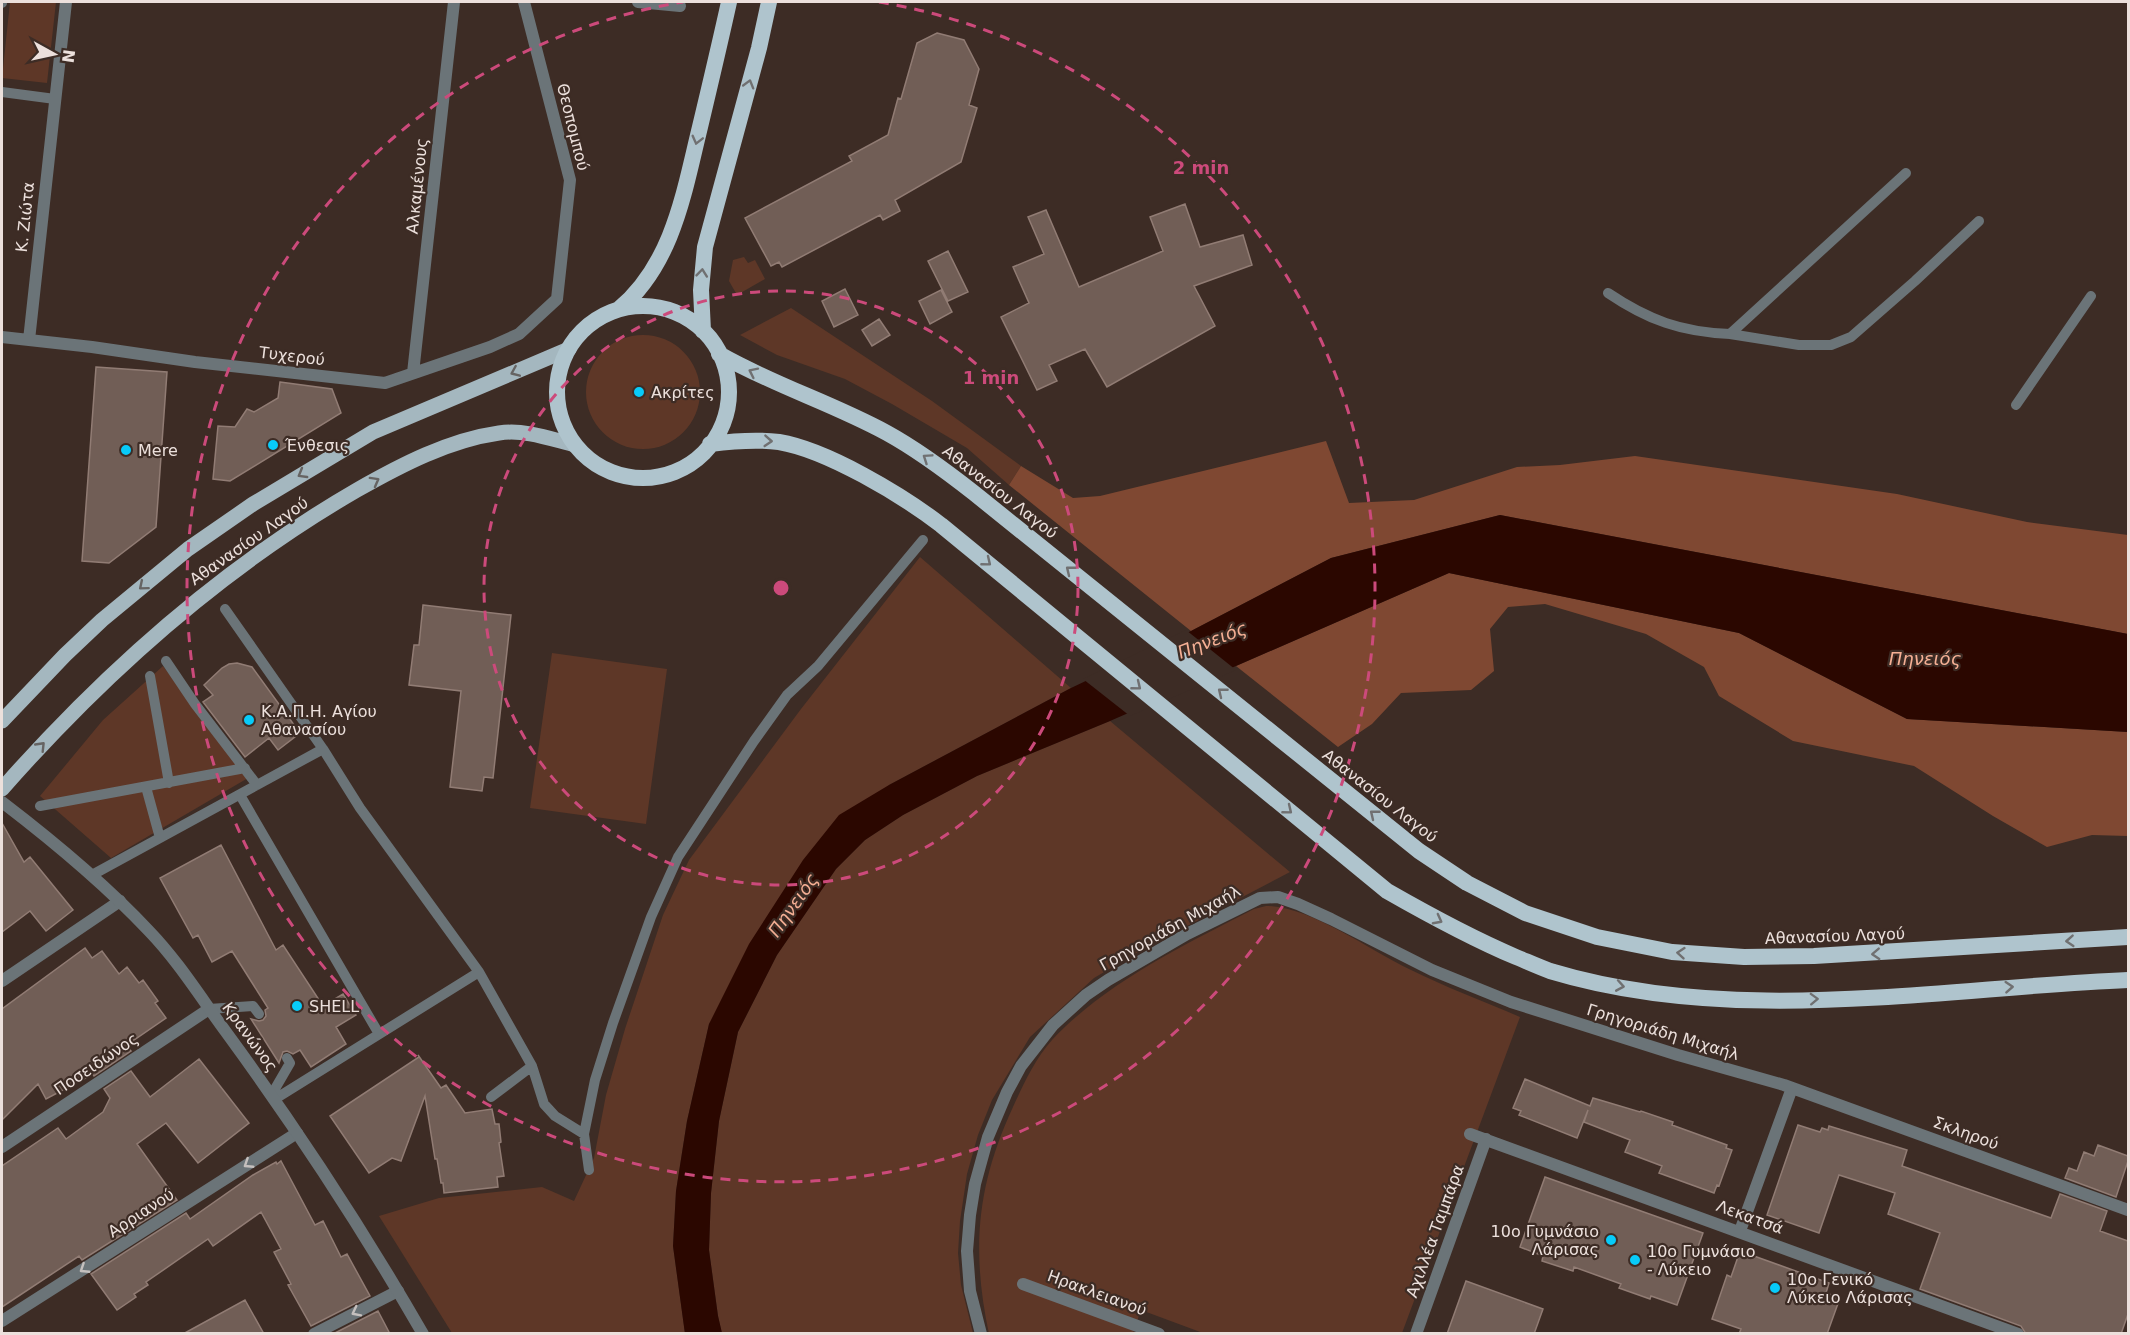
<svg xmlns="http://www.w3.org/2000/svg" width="2130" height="1335" font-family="'DejaVu Sans',sans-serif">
  <rect width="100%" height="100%" fill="#3d2c25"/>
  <path fill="#5e3727" d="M10,2H56L47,83L2,78Z
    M744,257L748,263L755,260L765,279L737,295L729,281L733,260Z
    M791,308L932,401L1021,466L1009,485L967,448L892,404L845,379L777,355L740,335Z
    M586 392a57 57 0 1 1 114 0a57 57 0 1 1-114 0Z
    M920,557L1071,688L889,785L709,1024L687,1121L676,1191L673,1246L685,1333H452L379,1216L439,1198L542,1187L574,1201L594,1158L606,1095L625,1029L663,915L689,860L801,709Z
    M552,653L667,669L646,824L530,808Z
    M163,666L248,778L111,858L40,796L103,720Z
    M1110,721L1290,872L1145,948L1094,978L1030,1037L992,1100L978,1135L967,1174L960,1221L958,1253L961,1285L973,1333L722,1334L718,1316L709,1250L711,1193L719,1121L738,1032L777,955L836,869L865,840L903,815L977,776Z
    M1266,906C1310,906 1369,950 1409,969C1445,987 1483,1001 1520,1017L1402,1333H1203L1141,1310L1133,1333L989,1334C971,1249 977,1185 1013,1107C1023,1085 1035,1059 1052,1040C1105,983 1186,944 1254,909Z"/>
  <path fill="#7f4832" d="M1326,441L1349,503L1414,500L1517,467L1560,465L1635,456L1897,494L2027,522L2128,535V634L1500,515L1331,558L1191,631L1009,485L1021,466L1073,498L1100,496Z
    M1449,573L1739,633L1907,719L2128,732V836L2092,835L2047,847L1993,816L1914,766L1793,741L1719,696L1704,667L1646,634L1545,604L1508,607L1490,629L1494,671L1471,690L1401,693L1372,724L1338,747L1236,666Z"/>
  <path fill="#2b0700" d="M1500,515L2128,634V732L1907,719L1739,633L1449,573L1110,721L977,776L903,815L865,840L836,869L777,955L738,1032L719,1121L711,1193L709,1250L718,1316L722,1333L685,1334L673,1246L676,1191L687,1121L709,1024L749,944L803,860L839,815L889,785L1071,688L1191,631L1331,558Z"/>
  <path fill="#3d2c25" d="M1186,630L1236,670L1130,716L1083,679Z"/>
  <path fill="#715e56" stroke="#917c74" stroke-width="1.5" d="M937,33L964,40L979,69L969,105L977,108L961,162L895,200L900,211L883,220L880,215L782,267L779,262L771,266L745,218L852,161L849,156L888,135L898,98L901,99L917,43Z
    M1185,204L1200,247L1243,235L1252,265L1194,286L1215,326L1107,387L1085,349L1049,365L1057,381L1037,390L1001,317L1029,303L1013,267L1044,254L1028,217L1046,210L1079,287L1163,251L1150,217Z
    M948,251L968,292L948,301L928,261Z
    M845,289L858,315L834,327L822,301Z
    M941,290L952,312L930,324L919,301Z
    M879,319L890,335L872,346L862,330Z
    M96,367L167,372L156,527L109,563L82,561Z
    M280,382L332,389L341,413L230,481L213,479L218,426L235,427L247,409L254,412L278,398Z
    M423,605L511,615L493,778L484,777L482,791L450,787L461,691L409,685L414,645H419Z
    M237,663L252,667L300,733L278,750L269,738L245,757L203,702L213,695L204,685L222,668L229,664Z
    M2,823L24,862L30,857L73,910L46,931L30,911L2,932Z
    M221,845L276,950L283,945L323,1006L343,994L356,1015L336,1027L346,1044L311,1067L300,1050L293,1054L287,1051L283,1052L279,1063L251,1019L259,1021L263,1020L266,1016L265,1010L268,1008L232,951L212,962L198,935L193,938L160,878Z
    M85,948L92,958L102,951L119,974L127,967L139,983L143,980L158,1001L155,1003L166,1018L127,1045L131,1051L94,1076L93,1074L46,1099L38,1084L2,1120V1009Z
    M418,1055L441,1088L446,1085L465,1113L492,1109L495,1124H499L501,1142L499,1143L504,1176L497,1177L498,1187L444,1193L443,1183H441L437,1159H435L425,1096L401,1161L392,1158L369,1173L330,1116L419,1057Z
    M199,1059L249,1123L198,1163L166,1123L137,1144L177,1200L82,1260L79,1256L2,1307V1166L58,1128L66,1139L103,1112L110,1098L104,1089L131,1071L150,1097Z
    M1525,1079L1590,1106L1593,1098L1640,1112L1641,1111L1673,1122L1672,1125L1727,1145L1726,1148L1732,1150L1719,1186L1717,1185L1714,1193L1659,1173L1662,1166L1625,1152L1630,1140L1584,1122L1588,1110L1577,1138L1519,1115L1521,1111L1513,1108Z
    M1798,1125L1820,1132L1822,1128L1828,1130L1829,1126L1907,1150L1902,1166L2051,1218L2060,1194L2107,1211L2100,1231L2128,1241V1314L2121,1334H2026L2021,1326L1920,1289L1940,1233L1888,1214L1895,1193L1839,1175L1819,1233L1767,1215Z
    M2098,1145L2128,1156V1161L2116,1197L2065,1178L2069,1168L2077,1171L2084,1152L2094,1156Z
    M281,1161L315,1225L323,1221L341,1257L347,1254L370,1296L311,1326L288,1285L291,1284L274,1252L281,1249L261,1212L213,1246L208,1239L146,1282L148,1285L134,1294L136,1297L117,1310L91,1274L186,1213L190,1219L253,1175L276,1162L277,1164Z
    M1545,1177L1703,1233L1677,1305L1651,1296L1650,1299L1619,1288L1621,1284L1574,1267L1573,1271L1542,1261L1543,1256L1520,1247Z
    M1740,1251L1829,1283L1826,1293L1840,1298L1827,1334H1739L1741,1329L1712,1319L1727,1275L1731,1277Z
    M1466,1281L1543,1309L1534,1334H1447Z
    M245,1300L264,1334H183Z
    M378,1311L390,1334H333Z"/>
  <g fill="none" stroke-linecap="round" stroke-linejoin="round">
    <path stroke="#6b7478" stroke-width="10" d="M2,3V2
      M2,92L55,99
      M1608,293C1648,320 1681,332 1730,334L1906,173
      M1730,334L1799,345H1831L1851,337L1915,281L1979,221
      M2016,405L2091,296
      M166,661L195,704L257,785
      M150,676L169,783
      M323,749L360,808L479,972L532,1066L491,1097
      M146,787L160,838
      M240,795L379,1034
      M40,806L245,768
      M92,875L323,749L225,609
      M209,1009L253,1006L259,1014
      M532,1066L544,1104L555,1116L584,1134
      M272,1094L290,1063L287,1058
      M275,1099L479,972
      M589,1170L584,1134L595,1080L613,1023L651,917L678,857L754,741L787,695L818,666L923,540"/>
    <path stroke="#6b7478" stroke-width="12" d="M638,2L680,6
      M2,337L92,347L195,362L385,383L490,347L519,334L557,299L570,180L524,2
      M29,340L66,2
      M413,373L454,2
      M2,981L120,901
      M1470,1134L2018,1334
      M2,1147L209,1009
      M1740,1231L1792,1088
      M1023,1284L1159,1334
      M2,1321L297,1133
      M314,1334L398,1291
      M981,1334L970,1291L967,1251L970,1215L975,1184L988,1137L1007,1092L1021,1066L1053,1025L1086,995L1108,980L1187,934L1260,898L1278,897L1298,904L1331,919L1432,970L1511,1002L1678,1055L1784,1085L2128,1210
      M1416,1334L1486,1139"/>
    <path stroke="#6b7478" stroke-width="12" d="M2,802C53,841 104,883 149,931C178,961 201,998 226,1032C297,1129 363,1230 423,1334"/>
    <path stroke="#a4b7bf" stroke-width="15" d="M2,721L65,655L102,620L188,549L253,504L373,432L569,349
      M2,789C104,673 222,568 357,490C401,465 449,440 499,433C525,429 551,439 575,445"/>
    <path stroke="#afc4cd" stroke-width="16" d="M557 392a86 86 0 1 1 172 0a86 86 0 1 1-172 0Z
      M619,309C673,264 684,192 700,127C710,85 720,43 729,2
      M703,331L701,290L705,247L759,48L769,2
      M719,354C773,385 832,403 887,433C918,450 946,471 974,493L1419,851L1467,883L1525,913L1597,937L1672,952L1744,957L1814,956L2128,937
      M710,444C733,441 756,439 779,442C827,450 902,495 941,525L1387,891C1429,915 1471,938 1516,957C1528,962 1539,967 1550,971C1735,1027 1939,988 2128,980"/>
  </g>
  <defs><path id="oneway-chevron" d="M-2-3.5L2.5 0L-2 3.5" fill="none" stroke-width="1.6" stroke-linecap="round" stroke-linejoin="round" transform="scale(1.5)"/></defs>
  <g stroke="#707071">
    <use href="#oneway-chevron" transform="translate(749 84) rotate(-74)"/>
    <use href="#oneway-chevron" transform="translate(697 140) rotate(104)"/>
    <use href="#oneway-chevron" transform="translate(702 273) rotate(-84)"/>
    <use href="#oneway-chevron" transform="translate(753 372) rotate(-154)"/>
    <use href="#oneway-chevron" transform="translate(768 441) rotate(4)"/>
    <use href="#oneway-chevron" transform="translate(927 458) rotate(-146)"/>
    <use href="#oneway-chevron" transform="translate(987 562) rotate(39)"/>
    <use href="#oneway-chevron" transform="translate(1070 570) rotate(-141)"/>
    <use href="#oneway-chevron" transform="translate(1137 686) rotate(39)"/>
    <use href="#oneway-chevron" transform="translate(1222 692) rotate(-141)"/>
    <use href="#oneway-chevron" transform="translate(1288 810) rotate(39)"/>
    <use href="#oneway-chevron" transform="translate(1374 814) rotate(-141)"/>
    <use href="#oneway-chevron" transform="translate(1438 920) rotate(28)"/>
    <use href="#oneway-chevron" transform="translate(2070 941) rotate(176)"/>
    <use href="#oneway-chevron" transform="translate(1681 953) rotate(-175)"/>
    <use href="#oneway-chevron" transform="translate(1876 954) rotate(177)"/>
    <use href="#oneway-chevron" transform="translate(1620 986) rotate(10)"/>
    <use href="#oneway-chevron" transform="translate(2009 987) rotate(-4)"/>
    <use href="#oneway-chevron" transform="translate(1814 999) rotate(-2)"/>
  </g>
  <g stroke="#666463">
    <use href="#oneway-chevron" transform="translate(515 372) rotate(157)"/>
    <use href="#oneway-chevron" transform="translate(302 474) rotate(150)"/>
    <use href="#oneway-chevron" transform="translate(375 481) rotate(-29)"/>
    <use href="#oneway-chevron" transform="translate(143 586) rotate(140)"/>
    <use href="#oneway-chevron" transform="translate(41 746) rotate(-46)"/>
  </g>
  <g stroke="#c5c0be">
    <use href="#oneway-chevron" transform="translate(248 1164) rotate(147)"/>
    <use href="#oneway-chevron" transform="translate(84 1269) rotate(147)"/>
    <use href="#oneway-chevron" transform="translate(356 1312) rotate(153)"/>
  </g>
  <g fill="none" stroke="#cc4a7b" stroke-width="3" stroke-dasharray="10 8">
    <circle cx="781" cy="588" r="297"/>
    <path d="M879 2A594 594 0 1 1 683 2"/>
  </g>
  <g fill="#08cbf9" stroke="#3d2c25" stroke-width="2">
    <circle cx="639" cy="392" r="6"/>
    <circle cx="273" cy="445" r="6"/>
    <circle cx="126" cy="450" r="6"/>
    <circle cx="249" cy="720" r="6"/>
    <circle cx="297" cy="1006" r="6"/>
    <circle cx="1611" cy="1240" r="6"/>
    <circle cx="1635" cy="1260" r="6"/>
    <circle cx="1775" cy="1288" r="6"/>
  </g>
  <g text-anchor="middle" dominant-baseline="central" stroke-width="4.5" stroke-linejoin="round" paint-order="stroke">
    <g font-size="16" fill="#ece0dc" stroke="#3d2c25">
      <text transform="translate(573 127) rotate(76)">Θεοπομπού</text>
      <text transform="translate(417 186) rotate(-84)">Αλκαμένους</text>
      <text transform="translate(25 217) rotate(-84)">Κ. Ζιώτα</text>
      <text transform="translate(292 356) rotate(7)">Τυχερού</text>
      <text transform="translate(1000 492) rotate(38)">Αθανασίου Λαγού</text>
      <text transform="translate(249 541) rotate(-35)">Αθανασίου Λαγού</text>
      <text transform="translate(1380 796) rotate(38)">Αθανασίου Λαγού</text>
      <text transform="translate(1170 928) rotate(-29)">Γρηγοριάδη Μιχαήλ</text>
      <text transform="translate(1835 936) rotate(-2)">Αθανασίου Λαγού</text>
      <text transform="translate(1663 1032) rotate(17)">Γρηγοριάδη Μιχαήλ</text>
      <text transform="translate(250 1037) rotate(54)">Κρανώνος</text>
      <text transform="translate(96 1064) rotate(-34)">Ποσειδώνος</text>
      <text transform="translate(1966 1133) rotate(20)">Σκληρού</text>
      <text transform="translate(141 1213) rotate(-33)">Αρριανού</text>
      <text transform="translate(1750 1217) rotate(20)">Λεκατσά</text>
      <text transform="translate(1435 1231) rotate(-70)">Αχιλλέα Ταμπάρα</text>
      <text transform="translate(1097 1293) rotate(20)">Ηρακλειανού</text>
    </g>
    <g font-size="16" fill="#ece0dc" stroke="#3d2c25" text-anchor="start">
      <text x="651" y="392">Ακρίτες</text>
      <text x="285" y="445">Ένθεσις</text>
      <text x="138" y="450">Mere</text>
      <text x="261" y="711">Κ.Α.Π.Η. Αγίου<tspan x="261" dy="18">Αθανασίου</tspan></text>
      <text x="309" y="1006">SHELL</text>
      <text x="1599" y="1231" text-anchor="end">10o Γυμνάσιο<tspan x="1599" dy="18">Λάρισας</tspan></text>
      <text x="1647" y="1251">10ο Γυμνάσιο<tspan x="1647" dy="18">- Λύκειο</tspan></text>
      <text x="1787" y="1279">10ο Γενικό<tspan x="1787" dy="18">Λύκειο Λάρισας</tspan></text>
    </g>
    <g font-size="18" font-style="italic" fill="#f5af94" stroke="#3d2c25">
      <text transform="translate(1212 640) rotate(-21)">Πηνειός</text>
      <text x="1925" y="658">Πηνειός</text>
      <text transform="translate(793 905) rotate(-55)">Πηνειός</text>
    </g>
  </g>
  <circle cx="781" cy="588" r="9" fill="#cc4a7b" stroke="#3d2c25" stroke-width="3"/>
  <g font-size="18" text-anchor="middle" font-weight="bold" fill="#cc4a7b" stroke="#3d2c25" stroke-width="4.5" stroke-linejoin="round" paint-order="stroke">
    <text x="1201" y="174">2 min</text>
    <text x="991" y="384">1 min</text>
  </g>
  <rect width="2130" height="1335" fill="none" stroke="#ece0dc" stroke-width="6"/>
  <g transform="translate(54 54) rotate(98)" stroke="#3d2c25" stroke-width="4.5" paint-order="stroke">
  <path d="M0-4.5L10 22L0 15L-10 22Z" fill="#ece0dc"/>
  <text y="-9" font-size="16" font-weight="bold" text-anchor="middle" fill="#ece0dc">N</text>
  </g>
</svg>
